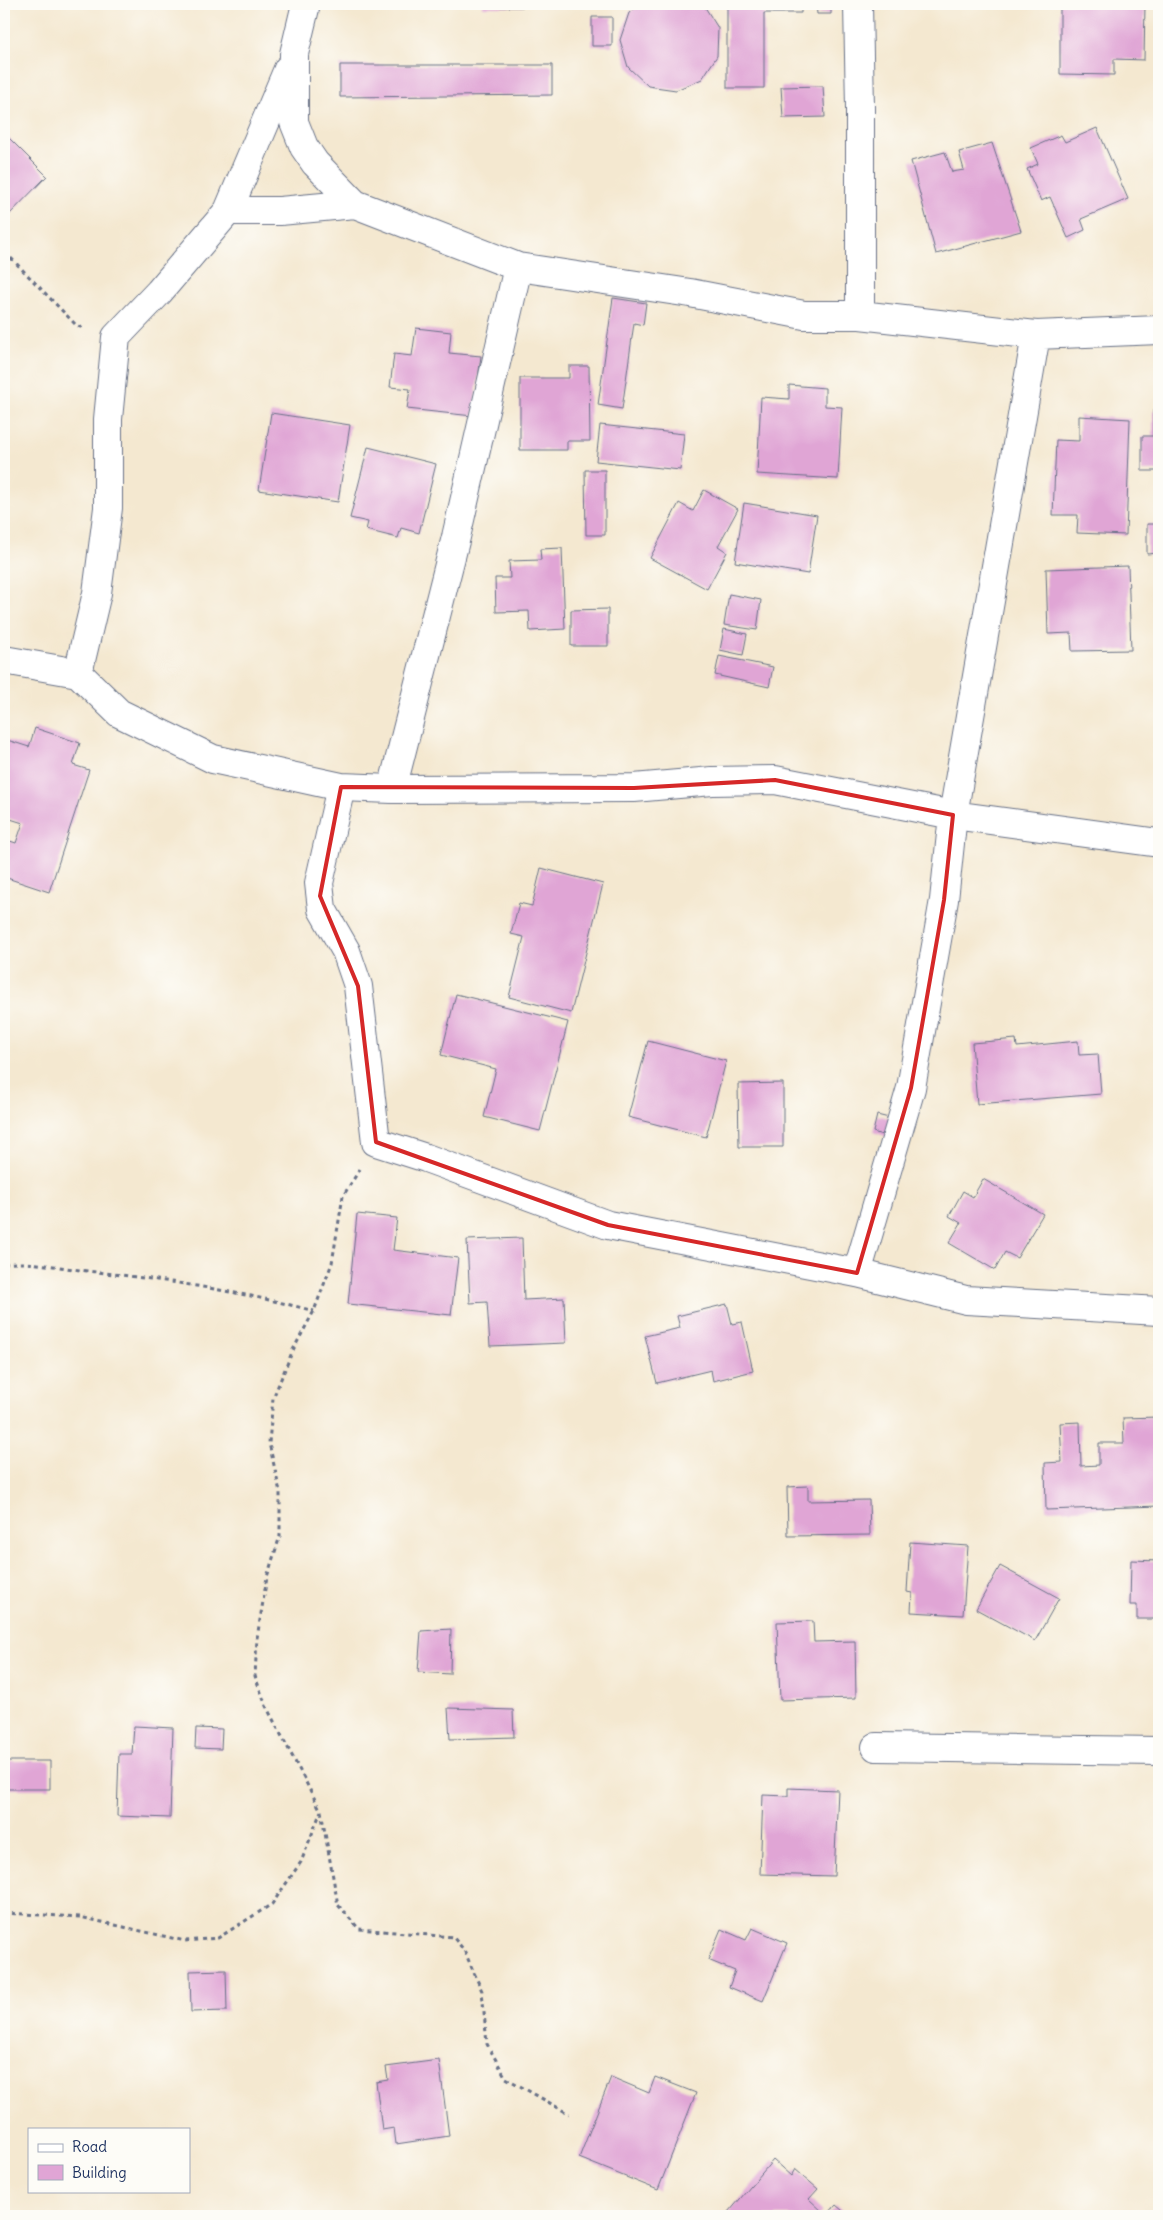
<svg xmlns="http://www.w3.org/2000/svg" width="1163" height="2220" font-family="Delius,sans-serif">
  <rect width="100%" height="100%" fill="#fdfcf7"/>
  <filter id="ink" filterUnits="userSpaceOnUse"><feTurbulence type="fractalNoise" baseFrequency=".02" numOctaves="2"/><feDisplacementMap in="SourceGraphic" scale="10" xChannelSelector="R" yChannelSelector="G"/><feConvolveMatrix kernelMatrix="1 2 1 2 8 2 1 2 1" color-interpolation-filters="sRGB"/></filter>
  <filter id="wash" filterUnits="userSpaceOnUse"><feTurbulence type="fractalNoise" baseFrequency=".0096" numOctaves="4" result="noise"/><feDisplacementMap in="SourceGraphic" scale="20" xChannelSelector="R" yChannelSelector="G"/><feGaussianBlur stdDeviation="1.12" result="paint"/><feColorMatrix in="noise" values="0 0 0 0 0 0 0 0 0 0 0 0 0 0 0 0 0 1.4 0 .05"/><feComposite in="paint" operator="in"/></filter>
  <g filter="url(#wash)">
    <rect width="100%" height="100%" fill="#f4e8d0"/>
    <g id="blocks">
      <path fill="#e0a5d5" d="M483,4H523V7H483Z
        M640,4H703L718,28L717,56L702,79L676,90L648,86L628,67L620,40L629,13Z
        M727,4H801V13H764V88H727Z
        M816,4H831V14H817Z
        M1060,4H1145L1144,60L1114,59V75L1060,74Z
        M592,17H612V46H592Z
        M340,65H552V95L340,97Z
        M823,86L825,117L783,118L781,87Z
        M1097,128L1128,199L1081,219L1085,230L1068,238L1050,197L1041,201L1027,169L1038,164L1031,148L1061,135L1065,142Z
        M4,133L47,176L4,220Z
        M992,143L1021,231L936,254L911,161L945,152L952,172L964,170L959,152Z
        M613,298L646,303L643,325L634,323L622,409L598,405Z
        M416,328L451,332L449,353L481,356L473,416L407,409L410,389L390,387L394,354L412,356Z
        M569,366H589L590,441H567V450H520V378H569Z
        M789,385L825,388V406L842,407L838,479L757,474L761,397L789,399Z
        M1153,411H1159V471H1142V436H1153Z
        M271,413L350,425L338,502L259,490Z
        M1079,416L1130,419L1126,535L1077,533L1078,515H1053L1056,440L1079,441Z
        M600,425L684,434L680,470L596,461Z
        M368,447L436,464L419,533L401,528L398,538L366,530L368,522L350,518Z
        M585,470H605V535H586Z
        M704,490L738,509L718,546L727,552L707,589L650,558L679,503L693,511Z
        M744,503L817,515L808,574L735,562Z
        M1147,524H1159V553L1147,554Z
        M562,548L565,629L530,631L529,611L496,612L495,578H510L509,561L541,560L540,549Z
        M1128,566L1131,650L1072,651L1071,633L1048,634L1046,569Z
        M729,594L761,600L757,630L724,625Z
        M608,609V646H571V610Z
        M724,629L747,634L743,655L720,650Z
        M719,656L773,667L769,687L715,675Z
        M35,728L80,743L73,765L89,770L49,892L4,877V839L16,843L23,823L4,817V739L29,747Z
        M541,868L603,884L571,1013L509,997L524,937L511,934L519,903L532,906Z
        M456,994L568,1022L540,1131L484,1117L496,1069L441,1055Z
        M1016,1039L1017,1047L1078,1041L1079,1055L1098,1054L1101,1094L977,1104L972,1043Z
        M648,1041L726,1061L706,1137L628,1117Z
        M783,1083V1147H739L738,1084Z
        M877,1115L893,1119L888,1137L873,1132Z
        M983,1179L1043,1214L1017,1258L1005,1252L995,1270L949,1243L961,1223L949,1216L963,1191L973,1197Z
        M357,1214L397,1218L393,1250L458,1258L451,1315L348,1304Z
        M522,1238L524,1300L564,1298L566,1343L490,1346L487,1302L470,1303L467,1240Z
        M727,1304L732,1324L742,1322L753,1371L713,1381L711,1370L657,1383L645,1336L680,1328L677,1316Z
        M1158,1417L1159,1506L1046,1510L1045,1463L1062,1462L1060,1423L1080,1422L1081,1466L1099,1465V1443H1124L1123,1418Z
        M808,1486V1501L869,1500L870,1535L788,1536L787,1487Z
        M910,1542L968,1546L963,1615L911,1612L912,1593L907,1592Z
        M1131,1560L1159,1561V1619H1137V1605H1130Z
        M1000,1566L1059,1598L1035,1641L976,1609Z
        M813,1621L814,1642L855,1641L856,1698L780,1700L777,1622Z
        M451,1629L450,1674L418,1672L421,1631Z
        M448,1708L513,1710L514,1737L450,1739Z
        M134,1726L173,1728L170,1818L117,1816L119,1754H132Z
        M196,1728L222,1729L221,1749L195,1748Z
        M4,1761H50V1789H4Z
        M788,1788L838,1790L834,1876L760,1874L763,1795L788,1796Z
        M752,1928L787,1943L763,2001L729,1987L735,1971L708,1960L721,1929L746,1940Z
        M226,1970L227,2011L191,2012L190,1971Z
        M439,2060L449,2136L396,2144L394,2128L382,2130L376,2082L388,2080L386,2067Z
        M611,2077L649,2093L655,2077L696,2093L658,2190L579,2158Z
        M773,2160L791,2176L795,2169L818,2189L809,2199L823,2212L819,2216H733L729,2212Z
        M836,2205L849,2216H826Z"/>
    </g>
  </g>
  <g filter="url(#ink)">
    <use href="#blocks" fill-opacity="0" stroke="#677086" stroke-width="1"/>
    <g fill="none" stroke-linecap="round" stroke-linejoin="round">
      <g stroke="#677086" stroke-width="30">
        <path id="minor" d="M306,4L294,54V122L304,147L315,163L355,204L518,267L690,293L804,315H860L1036,335L1159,330
          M858,4L860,108V315
          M228,211H280L355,204
          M4,660L78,673L119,713L213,759L341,787L392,789L634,788L712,781L775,780L953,815L1159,843
          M78,673L97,593L108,508V419L116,337L159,292L228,211L288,69
          M341,787L319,883L322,909L346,951L358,986L376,1142L426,1158L608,1225L857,1273L966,1300L1159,1311
          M392,789L456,537L518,267
          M857,1273L911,1088L944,900L953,815L1036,335
          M876,1747L1159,1751"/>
      </g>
      <path stroke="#677086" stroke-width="3" stroke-dasharray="4 4" stroke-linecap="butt" d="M4,254L10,257L77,326L84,328
        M360,1169L343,1196L332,1263L314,1311L293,1350L273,1398L269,1443L280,1492V1536L267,1577L257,1638L255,1676L266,1706L321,1811L338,1905L359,1929L453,1937L464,1950L482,1991L487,2044L506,2078L569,2114
        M4,1264C30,1260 61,1268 88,1271C164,1280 240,1291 314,1311
        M4,1913L80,1917L185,1941L218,1938L272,1904L301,1862L321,1811"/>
      <use href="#minor" stroke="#fff" stroke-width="28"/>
    </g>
  </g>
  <path fill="none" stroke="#d62828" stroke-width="4" stroke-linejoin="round" d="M775,780L953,815L944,900L911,1088L857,1273L608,1225L376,1142L358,986L320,896L341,787L634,788Z"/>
  <rect width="1163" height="2220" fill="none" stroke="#fdfcf7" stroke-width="20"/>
  <rect x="28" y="2128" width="162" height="65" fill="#fdfcf7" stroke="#a3aaba"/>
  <rect x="38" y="2144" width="25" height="8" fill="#ffffff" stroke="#a3aaba"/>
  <text x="72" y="2152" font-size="15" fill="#1b2f5e">Road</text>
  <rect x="38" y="2165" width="25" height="15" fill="#e0a5d5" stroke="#a3aaba"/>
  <text x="72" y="2178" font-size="15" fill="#1b2f5e">Building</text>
</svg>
